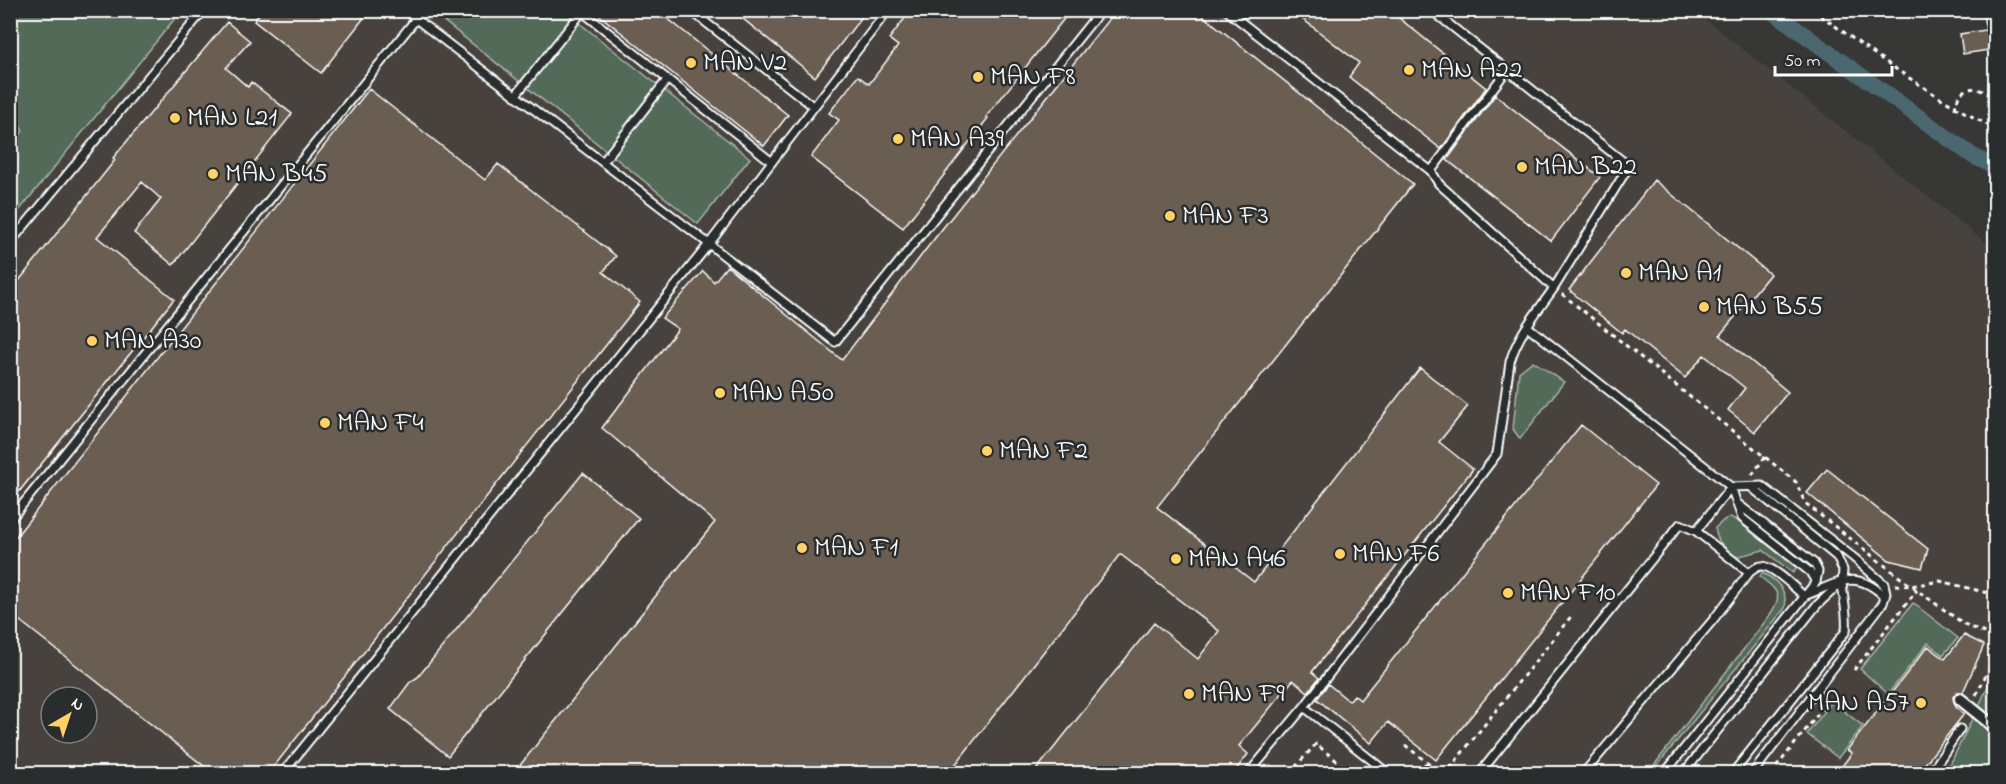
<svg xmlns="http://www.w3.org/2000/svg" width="2006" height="784" font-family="'Indie Flower',sans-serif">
  <rect width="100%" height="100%" fill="#373735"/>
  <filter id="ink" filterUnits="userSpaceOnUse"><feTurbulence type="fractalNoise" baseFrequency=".0167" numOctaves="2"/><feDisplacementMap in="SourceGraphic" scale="12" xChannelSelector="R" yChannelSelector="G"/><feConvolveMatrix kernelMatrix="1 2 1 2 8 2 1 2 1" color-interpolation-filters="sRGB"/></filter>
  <g filter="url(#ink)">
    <path fill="#47423d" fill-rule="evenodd" d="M122,11H1695L1995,250V773H11L10,127ZM51,697H87V733H51Z"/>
    <path fill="#536b58" stroke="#a9b5ac" stroke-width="1.5" d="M438,10L564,11L750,158L698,224L435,14Z
      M10,11H181L18,212L11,206V146L23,131L11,113Z
      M1533,361L1564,382L1520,439L1513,429L1519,372Z
      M1730,517L1736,520L1797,568L1793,573L1763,550L1736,557C1725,548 1717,543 1715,528L1724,520Z
      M1762,573C1777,579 1788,592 1785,608L1651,773H1648L1767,619C1782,597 1782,593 1760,577Z
      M1913,603L1958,638L1943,655L1928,643L1888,694L1860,669Z
      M1995,670V721L1978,708Z
      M1832,702L1863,726L1838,758L1807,734Z
      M1973,717L1995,734V773H1946Z"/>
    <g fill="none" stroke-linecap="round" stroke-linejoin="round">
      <path stroke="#4c6770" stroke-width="16" d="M1770,10L1973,156L1996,167"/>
    </g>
    <path fill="#6b5d51" stroke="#fff" stroke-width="1.5" d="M262,10H370L321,73L254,21Z
      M593,10H657L788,115L764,146Z
      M732,10H867L815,77Z
      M911,10H1071L986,117L988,118L903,228L811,157L839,120L829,113L858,76L869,84L898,46L889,39Z
      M1116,10H1196L1413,184L1157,507L1254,582L1420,368L1468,406L1439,442L1473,469L1312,672L1319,678L1308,692L1293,680L1239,746L1248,754L1233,774H1033L1154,623L1198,659L1219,631L1120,554L948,774H513L715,522L602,428L678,329L662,318L703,271L714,282L727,266L842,360L927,248Z
      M1291,10H1389L1486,88L1441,149L1349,77L1359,63Z
      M1982,10H1995V49L1963,54L1960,34L1986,30Z
      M227,22L250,41L226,68L248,87L251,82L292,114L173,265L134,233L161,199L142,182L97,237L174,299L10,503V292L115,160L113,158Z
      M369,89L485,180L498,164L616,256L603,272L640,302L268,774H214L10,613V544Z
      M1495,95L1600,177L1551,241L1447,160Z
      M1654,180L1770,274L1720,335L1788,392L1755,432L1728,410L1745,388L1704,355L1685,378L1625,329L1622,333L1569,290Z
      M1581,425L1656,485L1436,760L1388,722L1371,743L1317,699L1328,684L1349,701L1354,695L1360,700Z
      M1827,469L1928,549L1922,568L1889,560L1807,493Z
      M583,473L639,518L448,756L390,709L410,682L418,677Z
      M1964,635L1984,645L1963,692H1957L1953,697L1956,707L1964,714L1917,774H1836L1852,753L1847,750L1928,646L1945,659Z"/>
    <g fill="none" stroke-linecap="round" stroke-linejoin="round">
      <g stroke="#fff" stroke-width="11">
        <path id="service" d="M405,10L416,19L423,10
          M580,10L772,162
          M690,10L814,107
          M888,10L709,244L835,342L1101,10
          M1226,10L1431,171L1439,184L1554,288C1537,312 1518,334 1510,362L1497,454L1304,707L1389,774
          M1431,10L1629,166L1554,288
          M515,96L582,12
          M603,162L667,80
          M1431,171L1507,70
          M10,243L204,10
          M1527,326L1731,487L1742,518L1810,572L1816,582
          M10,520L416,19L709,244L282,774
          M1696,531L1731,487L1762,486L1854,558L1884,584L1886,593L1883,603L1752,774
          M1749,573C1753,570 1756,566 1762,566C1773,566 1795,588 1804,596C1839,583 1855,568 1885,597
          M1248,774L1304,707
          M1479,774L1680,524L1696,531L1749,573L1713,620L1583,774
          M1664,774L1816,582L1818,571L1814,563L1738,504
          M1683,774L1816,606L1842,582L1843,570L1837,557L1751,487
          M1732,774L1846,631C1848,614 1843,599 1842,582
          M1930,774L1960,729"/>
      </g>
      <g stroke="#fff" stroke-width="15">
        <path id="pedestrian" d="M1960,699L1996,728"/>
      </g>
      <path stroke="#fff" stroke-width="3" stroke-dasharray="4.5 4.5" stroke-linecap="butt" d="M1813,10C1873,53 1930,96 1996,129
        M1955,109C1959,82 1978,85 1996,99
        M1562,294L1796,482L1805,503L1911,586L1940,581L1996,595
        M1752,475L1765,457
        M1895,585L1911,586L1964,624L1996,638
        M1854,670L1917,590
        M1976,695L1996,655
        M1405,745L1438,771L1450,768L1573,614
        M1289,774L1316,744L1353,774
        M1418,774L1426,763
        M1771,774L1830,699"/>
      <use href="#service" stroke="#2a2d2e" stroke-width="7"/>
      <use href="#pedestrian" stroke="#2a2d2e" stroke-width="10"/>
    </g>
  </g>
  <g fill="#ffd166" stroke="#2a2d2e" stroke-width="2">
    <circle cx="691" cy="63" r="6"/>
    <circle cx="1409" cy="70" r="6"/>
    <circle cx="978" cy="77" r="6"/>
    <circle cx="175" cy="118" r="6"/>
    <circle cx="898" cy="139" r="6"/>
    <circle cx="1522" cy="167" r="6"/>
    <circle cx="213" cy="174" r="6"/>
    <circle cx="1170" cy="216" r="6"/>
    <circle cx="1626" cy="273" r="6"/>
    <circle cx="1704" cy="307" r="6"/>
    <circle cx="92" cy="341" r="6"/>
    <circle cx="720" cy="393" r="6"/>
    <circle cx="325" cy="423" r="6"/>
    <circle cx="987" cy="451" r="6"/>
    <circle cx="802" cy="548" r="6"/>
    <circle cx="1340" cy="554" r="6"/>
    <circle cx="1176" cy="559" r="6"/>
    <circle cx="1508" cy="593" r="6"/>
    <circle cx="1189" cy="694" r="6"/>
    <circle cx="1921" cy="703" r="6"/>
  </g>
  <g text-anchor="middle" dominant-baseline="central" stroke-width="5" stroke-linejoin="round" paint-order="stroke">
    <g font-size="27" fill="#fff" stroke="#2a2d2e" text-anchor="start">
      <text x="703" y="63">MAN V2</text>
      <text x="1421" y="70">MAN A22</text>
      <text x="990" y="77">MAN F8</text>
      <text x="187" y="118">MAN L21</text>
      <text x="910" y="139">MAN A39</text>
      <text x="1534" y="167">MAN B22</text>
      <text x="225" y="174">MAN B45</text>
      <text x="1182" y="216">MAN F3</text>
      <text x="1638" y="273">MAN A1</text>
      <text x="1716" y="307">MAN B55</text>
      <text x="104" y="341">MAN A30</text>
      <text x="732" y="393">MAN A50</text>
      <text x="337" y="423">MAN F4</text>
      <text x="999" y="451">MAN F2</text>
      <text x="814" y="548">MAN F1</text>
      <text x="1352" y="554">MAN F6</text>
      <text x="1188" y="559">MAN A46</text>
      <text x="1520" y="593">MAN F10</text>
      <text x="1201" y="694">MAN F9</text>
      <text x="1909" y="703" text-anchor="end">MAN A57</text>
    </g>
  </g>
  <rect width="2006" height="784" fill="none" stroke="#2a2d2e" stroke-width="36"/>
  <rect x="18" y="18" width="1970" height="748" fill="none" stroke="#fff" stroke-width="2" filter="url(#ink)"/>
  <g transform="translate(69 715) rotate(39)"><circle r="28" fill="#2a2d2e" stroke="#7f8182" stroke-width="1.5"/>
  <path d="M0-4.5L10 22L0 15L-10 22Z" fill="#ffd166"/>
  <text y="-9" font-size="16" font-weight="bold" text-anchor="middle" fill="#ffffff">N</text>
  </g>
  <path d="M1775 66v9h117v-9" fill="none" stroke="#ffffff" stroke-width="3"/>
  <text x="1784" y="66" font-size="18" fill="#ffffff" stroke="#2a2d2e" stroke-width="4.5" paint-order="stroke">50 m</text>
</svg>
